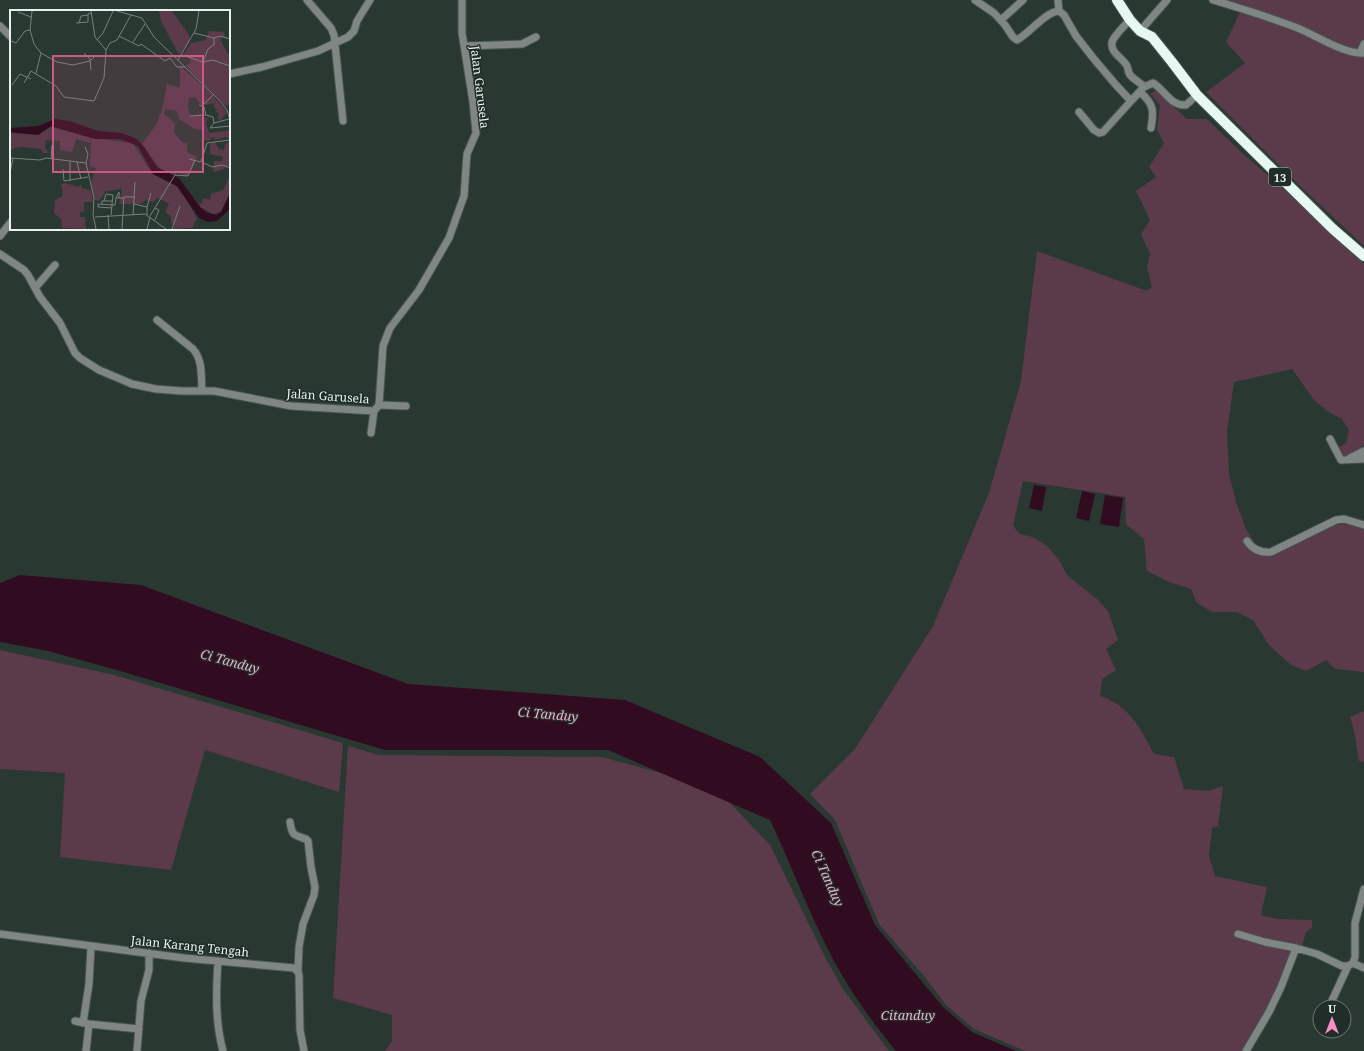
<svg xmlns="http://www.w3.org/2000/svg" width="1364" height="1051" font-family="'Noto Serif',serif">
  <rect width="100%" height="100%" fill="#2a3832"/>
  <path fill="#5b3a4a" d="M1226,0H1364V246L1300,186L1206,92L1245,63L1226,42L1243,6Z
    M1156,90L1187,119H1207L1242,153L1277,183L1364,264V445L1359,449L1343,457L1338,448L1346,443L1349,430L1342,419L1327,411L1314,400L1292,369L1234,382L1227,431L1229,474L1236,502L1246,529L1254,542L1259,548L1276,553L1331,526C1344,523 1351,524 1364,529V672L1335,669L1326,660L1306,671L1291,665L1269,645L1253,620L1236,612H1212L1197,603L1191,589L1169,582L1147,571L1144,539L1126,524L1125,497L1023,481L1013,526L1020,534L1033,537L1047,546L1059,560L1067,575L1098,600L1108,611L1118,640L1106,649L1116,670L1102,679L1100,696C1129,705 1141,729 1154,754L1174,757L1184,789L1208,791L1223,786L1218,826L1212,828L1209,856L1215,876L1267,887L1261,915L1277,919L1312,920V928L1306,932L1302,946L1295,945L1279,986L1267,1011L1243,1051H1025L974,1029L946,1005L924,976L879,924L835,820L810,794L855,749L933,626L989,493L1021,381L1037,251L1147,291L1152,287L1147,267L1150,254L1141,234L1150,220L1136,191L1156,177L1149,167L1164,143L1157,130L1160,105L1150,94Z
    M0,650L114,675L343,743L339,792L205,750L171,870L60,857L65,773L0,769Z
    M1364,711V762L1359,761L1354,730L1350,717Z
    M348,746L379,755L602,757L716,788L770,845L826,959L843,989L889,1051H385L392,1041V1015L333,998Z"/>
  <path fill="#310b20" d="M1034,485L1046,487L1042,511L1029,508Z
    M1082,491L1095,494L1089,521L1076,518Z
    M1105,495L1123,498L1119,527L1100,524Z
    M20,575L141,585L408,684L625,700L760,757L831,823L875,925L943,1007L972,1032L1016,1051H896C879,1030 862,1008 848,985C816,933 796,875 770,820L608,750H385L117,670L48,651L0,642V583Z"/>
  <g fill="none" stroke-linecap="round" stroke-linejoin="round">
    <g stroke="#485650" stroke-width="9">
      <path id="minor" d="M307,0L331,28L334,35L343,121
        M975,0L994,13L1005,25L1013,37L1017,40C1030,33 1045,12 1059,11L1064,15L1076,36L1094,59L1116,85L1131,101L1144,87L1153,83C1165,90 1170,106 1186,105L1197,95
        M1058,0L1059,11
        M1213,0C1240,8 1268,17 1295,27C1314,34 1345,55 1364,53
        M1001,20L1023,0
        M1130,20C1125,25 1114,36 1112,42C1110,53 1123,58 1127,66C1129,70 1127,73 1132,77C1136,81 1140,82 1144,87
        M0,26L11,37
        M1140,31L1167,0
        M464,46L522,44L536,37
        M1360,53L1364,44
        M229,74L262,67L318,51L348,37L354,31L357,21L370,0
        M1140,92C1154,104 1154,111 1151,128
        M1079,112L1094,130L1099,133L1103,132L1131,101
        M0,236L11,222
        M0,254L24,270L28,275L40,297L60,323L75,353L80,358L99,370L132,384L156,389L182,391H214L291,406L374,411L379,405L383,346L390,328L419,290L449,238L464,196L467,154L476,133L473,102L462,33V0
        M35,288L55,265
        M157,320L193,349C203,360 201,377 202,391
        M379,405L406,406
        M371,433L374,411
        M1330,439L1341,460L1364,459
        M1350,458L1364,451
        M1247,541C1253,550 1261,553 1271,552L1336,520L1344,519L1364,525
        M290,822C292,836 294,835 306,839L308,841L311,867L315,887L314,895L303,924L299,947L298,972
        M0,934L184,958L294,968L298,972L299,975L300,1030L304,1051
        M1238,934L1265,942L1296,948L1317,954L1342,966H1348L1353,963L1355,957V923L1364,889
        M218,961C216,992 215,1021 223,1051
        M1353,963L1364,968
        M1329,1007L1348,966
        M75,1021L89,1024L139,1029
        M83,1023L89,984L91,947
        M86,1051L89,1024
        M137,1051L141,1001L149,970V953
        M1246,1051L1269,1012L1281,987L1296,948"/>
    </g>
    <g stroke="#485650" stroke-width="12">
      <path id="highway" d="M1117,0L1130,20L1140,31L1152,37L1172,62L1197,95L1333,229L1364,256"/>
    </g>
    <use href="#minor" stroke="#7f8683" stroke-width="7"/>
    <use href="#highway" stroke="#e6f8f1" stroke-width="10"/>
  </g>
  <g text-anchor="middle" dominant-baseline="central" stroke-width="3" stroke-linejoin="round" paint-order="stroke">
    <rect fill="#202d28" stroke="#acb6b3" stroke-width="1" x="1269" y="168" width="22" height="18" rx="3"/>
    <g font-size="11" font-weight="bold" fill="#e8f1ee">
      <text x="1280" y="177">13</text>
    </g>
    <g font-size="12" fill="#e8f1ee" stroke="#202d28">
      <text transform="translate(480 87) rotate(83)">Jalan Garusela</text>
      <text transform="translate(328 396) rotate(4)">Jalan Garusela</text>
      <text transform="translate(190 946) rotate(6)">Jalan Karang Tengah</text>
    </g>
    <g font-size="13" font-style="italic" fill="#f3a9cc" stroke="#202d28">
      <text transform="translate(230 661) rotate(15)">Ci Tanduy</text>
      <text transform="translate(548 714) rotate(5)">Ci Tanduy</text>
      <text transform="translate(828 878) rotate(66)">Ci Tanduy</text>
      <text x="908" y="1015">Citanduy</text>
    </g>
  </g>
  <g transform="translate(10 10)">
    <rect width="220" height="220" fill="#2a3832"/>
    <path d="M149,1H162L179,25L180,31L169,45L151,11ZM199,21L214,22L215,27L211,28V31L220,47V94L215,96L176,56L180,53V47L173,45L181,33L196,30ZM170,56L202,84L217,102L211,110L207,109L209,104L205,101L208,100L204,98V93L192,96L185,87L179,88L178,98L181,106L191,104L195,108L198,107L196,113L199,123L220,120V129L216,127L205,130L203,127L199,131L192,130L194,120L185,119L169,109L167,101L155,99L154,104L165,113L164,123L173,133H177V142L187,147L178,166L167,163L164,165L150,159L132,134L146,115L152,100L157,74L170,78ZM41,117L81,128L80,133L66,129L62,142L50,140V131L36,130L35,138L39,143H33L31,139L13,137L4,138L0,141V123L28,125ZM81,128L122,133L143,164L166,176L174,186L187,208L182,218L163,219L165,216L161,213V206L155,202L159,194L148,188L143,192L136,190L131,194H109L112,179L96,181L89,191L85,190L81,172L86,158L80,156ZM205,132L209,139L214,140L215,134L219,132L220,155L212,160L203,162L204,151H212L213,147L200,144V134ZM220,166V183L211,202L203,204L190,197L189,193L192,194L193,188L200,190L201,184L213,180ZM56,173L68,177L71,174L72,178L81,180L83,192H74V202H70V207H75L76,219H78L52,218L51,209L44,203L45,190L53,186L51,174Z" fill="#5b3a4a"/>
    <path d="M45,109L59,111L88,121L112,123L127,129L134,137L147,157L169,168L190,197L198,203L206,205L211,202L220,183V199L207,211L198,212L189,208L167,176L143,164L128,136L110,129H85L41,116L28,125L0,122V118L28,116Z" fill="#310b20"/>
    <path fill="none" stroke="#76827d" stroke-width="1" d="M22,1L20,20L24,34L31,43L26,63M81,1L85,27L96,40M107,1L132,8L144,27L209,90L217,100L220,110M8,2L21,7M66,13L78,12V4L81,3M69,13L71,6L78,5M184,23L204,28V35L198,39L193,52M109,26L129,36L131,34L155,51L160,48L167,57H175M204,28L210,26L220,29M87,30L93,23L103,1M1,31L6,33L15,21L20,20M123,32L135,14M31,43L47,52L63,55L80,51L85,46H94M74,43L80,49L81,60M172,45L193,52L203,50L220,56M168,50L186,19L189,1M14,73L21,61L46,76L54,87L84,91L94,68L96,40L100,33L107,30L121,5M2,75L10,64L21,69M189,95L194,97L196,105L203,107L204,113M192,96L203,85M180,106L196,105M200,118L204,113L219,109M200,118L220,116M75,137L78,144L76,153M0,148L30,150L36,148L76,153L84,188L83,205L86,219M41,149L42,135M179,149L191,152L197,133L220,130M60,151V171M67,152L71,169M192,152L202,157L213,155L220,158M53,159L54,171L78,167M0,163L3,148M106,188L109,182V188M94,191L96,184L103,185L101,205M92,194V191H102M124,194L137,197V205M102,195H105L106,188H114M137,197L141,183M102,198L88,197V194L102,195M98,205L99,219M123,205L125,172M140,206L165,165L178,166L185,150M85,207L135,204L156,219M145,210L149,200L145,198M112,219L114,187H125M137,219L140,207M162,219L170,196"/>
    <path fill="#cd5987" fill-opacity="0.15" stroke="#cd5987" stroke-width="2" d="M43,46H193V162H43Z"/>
    <rect width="220" height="220" fill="none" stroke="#e8f1ee" stroke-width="2"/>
  </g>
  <g transform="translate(1332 1019)"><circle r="19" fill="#202d28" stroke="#707b77"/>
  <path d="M0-3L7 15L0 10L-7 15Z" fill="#fb8fc5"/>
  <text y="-6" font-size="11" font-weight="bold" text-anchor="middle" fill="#e8f1ee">U</text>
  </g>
</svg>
